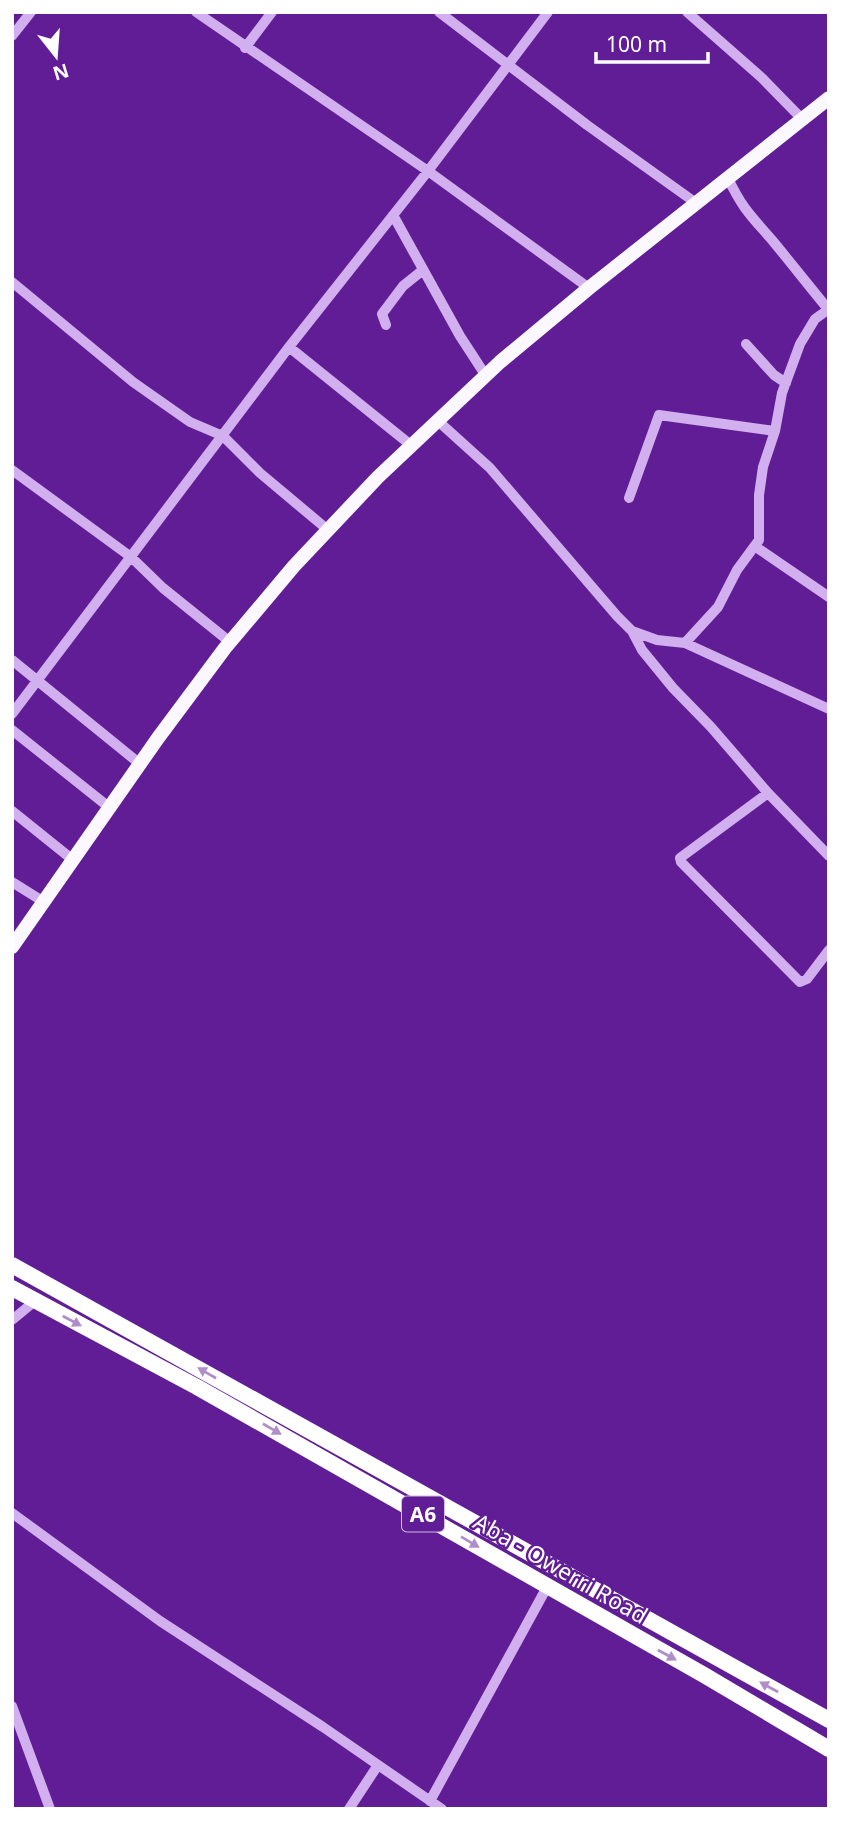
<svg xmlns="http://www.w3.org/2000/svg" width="841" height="1821" font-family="'Noto Sans',sans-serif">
  <rect width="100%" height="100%" fill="#601d95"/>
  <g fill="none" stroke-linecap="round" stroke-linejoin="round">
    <path stroke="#d2b0ef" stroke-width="10" d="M196,12L428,171L589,288
      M439,12L587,125L696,203
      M687,12L762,78L803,120
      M12,36L31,12
      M245,48L272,12
      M728,178C742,208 751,216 772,240C791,263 809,286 828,309
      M393,215L460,336L486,376
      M12,282L133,382L190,422L223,436L260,473L328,530
      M386,325L382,314L403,286L423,270
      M746,344L774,375L786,383
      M289,347L412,446
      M438,421L490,468L617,616L632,631L657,640L685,643L829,709
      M12,470L131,557L163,588L230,642
      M629,498L659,415L775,431
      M756,547L829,597
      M632,631L642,650L673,688L711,727L768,793L829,856
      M685,643L718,607L737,570L759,540V495L763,467L775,431L782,393L800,344L815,319L829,309
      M12,660L140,764
      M12,714L289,347L428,171L548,12
      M12,730L110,808
      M768,793L680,858L681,862L800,982L807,979L829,950
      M12,811L73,860
      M12,882L44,902
      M12,1320L35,1301
      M12,1513L160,1621L323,1727L442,1809
      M12,1706L50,1809
      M430,1801L547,1587
      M349,1809L378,1765"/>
    <path stroke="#fcf8ff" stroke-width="14" d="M12,947L158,738L225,648L294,566L378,477L500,362L589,288L829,98"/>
    <path stroke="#fff" stroke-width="16" d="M12,1265L829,1720
      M12,1288L197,1387L704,1675L829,1749"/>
  </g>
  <defs><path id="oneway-solid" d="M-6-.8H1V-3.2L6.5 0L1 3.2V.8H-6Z" transform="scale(1.75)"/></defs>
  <g fill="#b08eca">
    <use href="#oneway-solid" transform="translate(72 1321) rotate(28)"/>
    <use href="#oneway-solid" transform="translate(207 1373) rotate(-150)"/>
    <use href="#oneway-solid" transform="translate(272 1429) rotate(30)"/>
    <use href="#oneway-solid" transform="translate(470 1542) rotate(31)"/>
    <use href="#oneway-solid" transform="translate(667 1655) rotate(29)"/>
    <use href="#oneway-solid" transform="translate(769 1687) rotate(-151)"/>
  </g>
  <g text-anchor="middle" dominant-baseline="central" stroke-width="5" stroke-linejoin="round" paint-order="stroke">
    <rect fill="#601d95" stroke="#cfbbdf" stroke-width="2" x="402" y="1496.5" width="42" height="35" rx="5"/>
    <g font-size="21" font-weight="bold" fill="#fff">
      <text x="423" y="1514">A6</text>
    </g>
    <g font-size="23" fill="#fff" stroke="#601d95">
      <text transform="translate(561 1568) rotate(30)">Aba - Owerri Road</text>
    </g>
  </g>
  <rect width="841" height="1821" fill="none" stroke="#ffffff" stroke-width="28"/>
  <g transform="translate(56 56) rotate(163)" stroke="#601d95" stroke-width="5" paint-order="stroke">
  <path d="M0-5L12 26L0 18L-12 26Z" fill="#ffffff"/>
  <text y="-10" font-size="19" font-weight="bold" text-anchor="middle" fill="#ffffff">N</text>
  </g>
  <path d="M596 52v10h112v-10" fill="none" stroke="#ffffff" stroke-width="3.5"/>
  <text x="606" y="52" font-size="21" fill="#ffffff" stroke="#601d95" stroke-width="5" paint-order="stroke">100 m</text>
</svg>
